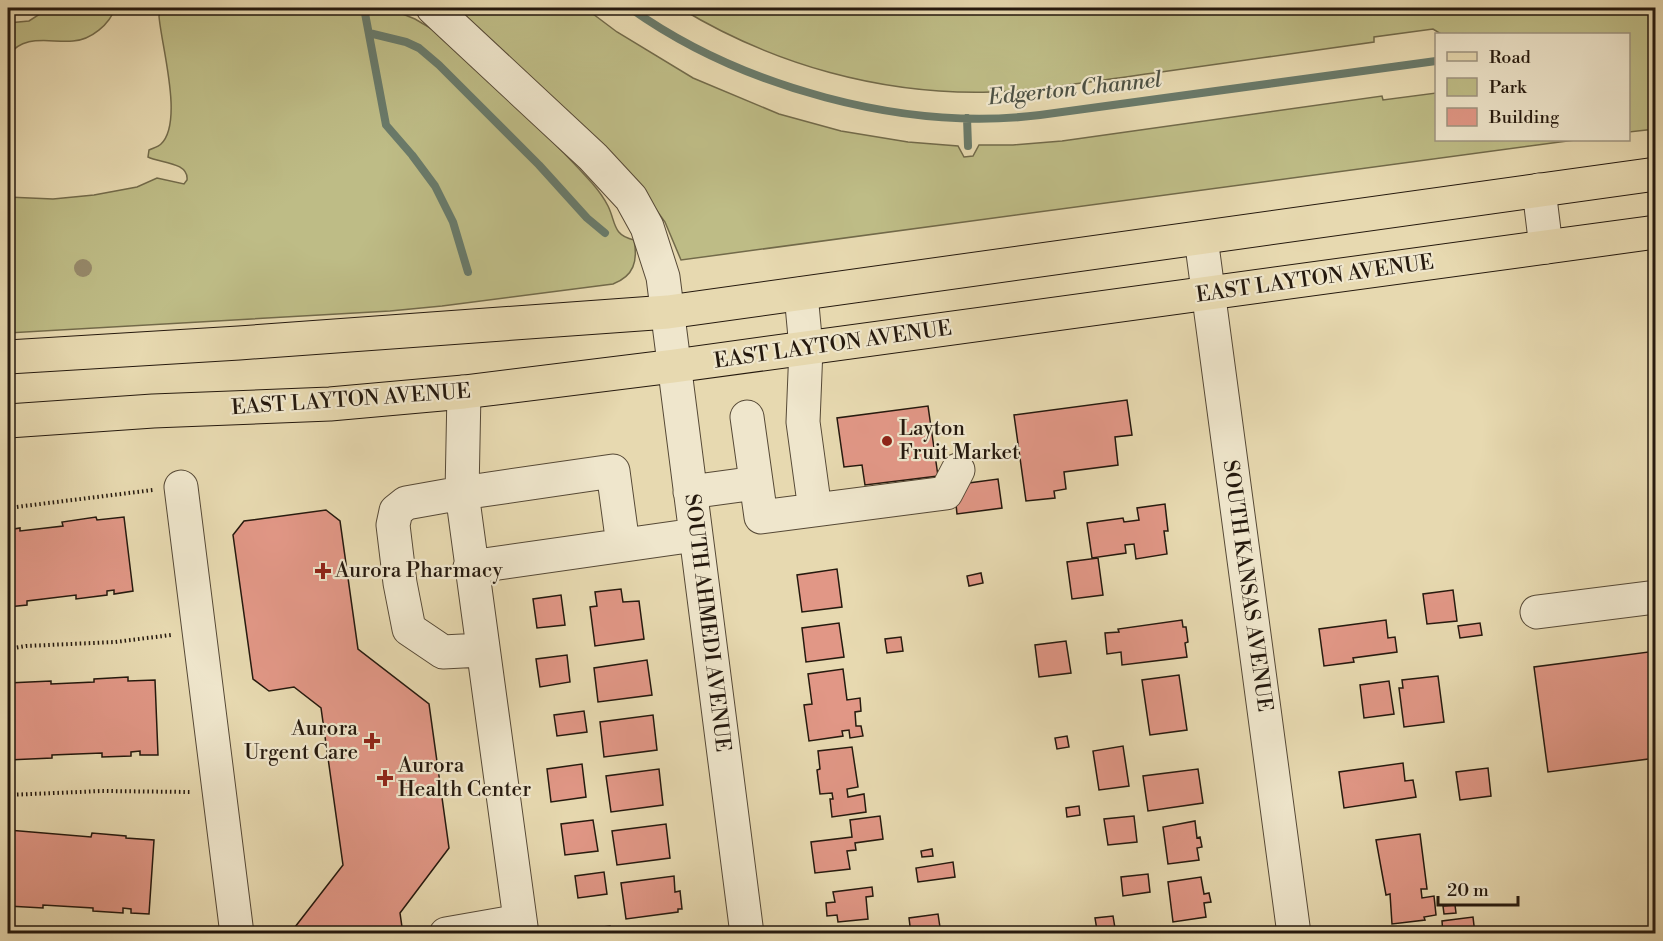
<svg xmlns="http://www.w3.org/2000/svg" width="1663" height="941" font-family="'Libre Bodoni',serif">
  <rect width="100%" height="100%" fill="#e7d9b0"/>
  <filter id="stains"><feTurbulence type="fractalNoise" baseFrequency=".00333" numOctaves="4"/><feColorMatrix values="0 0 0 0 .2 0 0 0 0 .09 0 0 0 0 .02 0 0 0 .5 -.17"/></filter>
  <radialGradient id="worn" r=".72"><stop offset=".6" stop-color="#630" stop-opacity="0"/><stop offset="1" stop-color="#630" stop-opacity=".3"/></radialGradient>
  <path fill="#bebc86" stroke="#726a4a" stroke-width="1.5" d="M49,8H115C110,24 91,40 73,41C50,43 24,33 8,56V23L29,21Z
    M162,8H388L415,19L432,29C486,79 543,128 592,183C598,190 604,198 608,206C616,222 612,235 634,240C638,261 634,276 613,284L442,306L390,311L8,333V197L53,199L94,195L137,187L157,178L184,184L187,180C189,162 160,163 148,157L149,150C153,148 158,147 161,144C184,122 161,45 159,16Z
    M457,8H585L617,32L693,78L779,114L841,131L908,142L958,146L964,157L973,156L979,145H1013L1062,141L1382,96L1383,100L1436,93V140H1575L681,260L665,222L647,197L610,154Z
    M680,8H1655V129L1629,132L1628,34H1441L1433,29L1374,37V42C1301,52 1227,63 1154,73C1100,80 1046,90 991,92C882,95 774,65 680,8Z"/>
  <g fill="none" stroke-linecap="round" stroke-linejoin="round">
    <path stroke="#697a6a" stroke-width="8" d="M364,8L386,125L412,155L435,186L453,222L468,272
      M630,8C741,87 904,132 1040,115L1436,61
      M369,33L406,42L419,48L439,65L539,165L587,218L605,233
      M967,118L968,146"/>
  </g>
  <path fill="#e19786" stroke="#25190e" stroke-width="1.5" d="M1127,400L1132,435L1115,437L1118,465L1064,472L1066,489L1054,491L1055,498L1026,501L1014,415Z
    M928,406L938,476L865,485L862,465L844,467L837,418Z
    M998,479L1002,508L957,514L954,485Z
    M1165,504L1168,531H1164L1167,554L1136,559L1134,544L1125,545L1126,553L1092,558L1087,523L1123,518L1124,522L1139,520L1137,508Z
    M326,510L340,521L358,649L429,704L449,848L400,913L403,934H296L295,927L343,865L321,708L294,687L269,691L253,679L233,535L244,521Z
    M96,517L97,520L124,517L133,591L114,594V590L107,591V595L76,599V595L27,601V605L8,607V530L20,528V531L63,526L62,522Z
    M1098,558L1103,595L1072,599L1067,562Z
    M837,569L842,607L802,612L797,575Z
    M981,573L983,583L969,586L967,576Z
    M621,589L623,602L639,601L644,639L595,646L590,607L597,606L595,592Z
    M1453,590L1457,621L1427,624L1423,594Z
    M561,595L565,625L537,628L533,599Z
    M1182,620L1183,627H1186L1188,642L1185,643L1187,657L1122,665L1121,652L1107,654L1105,633L1119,632L1118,629Z
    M1386,620L1388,638L1395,637L1397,652L1353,658L1354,662L1324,666L1319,629Z
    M839,623L844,657L806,662L802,628Z
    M1480,623L1482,635L1460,638L1458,626Z
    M901,637L903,651L887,653L885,639Z
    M1066,641L1071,673L1039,677L1035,645Z
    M1656,651V758L1548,772L1534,667Z
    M567,655L570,682L540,687L536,659Z
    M647,660L652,695L598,702L594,668Z
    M843,669L847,700L860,698L861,711L855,712L856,726H861L863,736L850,738L849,730L842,731L843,736L809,741L804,705L812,704L808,674Z
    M1179,675L1187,730L1150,735L1142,680Z
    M1438,676L1444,722L1404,727L1399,688H1403L1402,680Z
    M128,677V681L155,680L158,755H140V751L131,752V756L102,757V753L52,755V758L8,760V683L51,681V684L94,682V679Z
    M1389,681L1394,714L1364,718L1360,685Z
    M584,711L587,732L557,736L554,715Z
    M653,715L657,750L604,757L600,722Z
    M1067,736L1069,747L1057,749L1055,738Z
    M1123,746L1129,786L1099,790L1093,751Z
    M852,747L858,787L847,789L848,797L864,794L866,812L832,817L830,799H833L832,793L820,794L817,770L820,769L818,751Z
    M1403,763L1405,781L1413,780L1416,797L1344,808L1339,772Z
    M582,764L586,797L551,802L547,769Z
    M1488,768L1491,796L1460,800L1456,772Z
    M659,769L663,805L611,812L606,776Z
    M1198,769L1203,803L1148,811L1143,776Z
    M1079,806L1080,815L1067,817L1066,808Z
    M880,816L883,839L855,843L856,850L847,851L850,869L815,873L811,842L852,837L850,820Z
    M1134,816L1137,842L1108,845L1104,819Z
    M593,820L598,851L565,855L561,824Z
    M1195,821L1197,838L1200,837L1202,847L1197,848L1199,860L1168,864L1163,827Z
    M666,824L670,858L617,865L612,831Z
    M8,830L91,837L92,833L126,836V838L154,840L149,914L131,913V909L123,908V913L93,911V908L43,905V908L8,906Z
    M1420,834L1427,889H1421L1422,898L1434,896L1436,915L1424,917L1425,920L1392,924L1390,894L1386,895L1376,840Z
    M932,849L933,856L922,857L921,851Z
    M953,862L955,877L918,882L916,868Z
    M604,872L607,894L578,898L575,876Z
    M1148,874L1150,892L1123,896L1121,877Z
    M674,876L675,892L680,891L682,909H678V912L626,919L621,883Z
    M1201,877L1204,894L1209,893L1211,902L1204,903L1206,917L1173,922L1168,882Z
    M872,887L873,896L866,897L868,919L838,922L837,915L827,916L826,903L835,902L833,892Z
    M1455,905L1456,913L1444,914L1443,906Z
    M938,914L941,934H911L909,918Z
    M1113,916L1115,928L1097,930L1095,918Z
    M1473,917L1475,934H1443L1442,921Z
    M610,926L611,934H580L579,930Z
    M1151,928V934H1121V932Z"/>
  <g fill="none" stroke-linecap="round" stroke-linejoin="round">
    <g stroke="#564936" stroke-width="35">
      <path id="minor" d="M433,8L593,157L631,198L647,227L663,277L747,934
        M1539,190L1546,247
        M1201,238L1294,934
        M801,294L806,348L803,422L815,510
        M464,392L462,493L522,934
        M747,417L761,517L946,493L958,470
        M181,487L237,934
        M690,492L756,483
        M470,567L695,535
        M1537,612L1656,597
        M482,650L443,652L409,629L400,583L393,525L396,511L406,503L462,493L613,471L623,545
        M446,934L520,921"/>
    </g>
    <g stroke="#25190e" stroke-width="35">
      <path id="major" d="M8,357L239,343L668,312L1656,174
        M8,421L153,411L330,404L464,392L674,366L1656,232"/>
    </g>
    <path stroke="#25190e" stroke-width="4" stroke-dasharray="1.5 3" stroke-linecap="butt" d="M8,508L153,490
      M8,649L26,646L115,642L171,635
      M8,795L102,791L191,792"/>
    <use href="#minor" stroke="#efe6cc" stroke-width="33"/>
    <use href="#major" stroke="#e7d9b0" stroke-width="33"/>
  </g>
  <circle fill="#968a6b" cx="83" cy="268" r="9"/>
  <g fill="#8f2418" stroke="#efe6cc" stroke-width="2">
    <circle cx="887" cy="441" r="6"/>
    <path d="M320 562h6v6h6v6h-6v6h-6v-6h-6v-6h6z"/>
    <path d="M369 732h6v6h6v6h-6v6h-6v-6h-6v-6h6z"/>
    <path d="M382 769h6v6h6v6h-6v6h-6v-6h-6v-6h6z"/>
  </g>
  <g text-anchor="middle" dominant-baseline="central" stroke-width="4.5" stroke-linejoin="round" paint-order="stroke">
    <g font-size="21" fill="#25190e" stroke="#efe6cc">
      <text transform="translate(1315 279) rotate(-8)">EAST LAYTON AVENUE</text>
      <text transform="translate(833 345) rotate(-8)">EAST LAYTON AVENUE</text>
      <text transform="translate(351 400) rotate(-4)">EAST LAYTON AVENUE</text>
      <text transform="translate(1247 586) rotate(82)">SOUTH KANSAS AVENUE</text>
      <text transform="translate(707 623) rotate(83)">SOUTH AHMEDI AVENUE</text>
    </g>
    <g font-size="21" fill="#25190e" stroke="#efe6cc" text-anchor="start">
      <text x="899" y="429">Layton<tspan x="899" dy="24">Fruit Market</tspan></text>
      <text x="335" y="571">Aurora Pharmacy</text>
      <text x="358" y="729" text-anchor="end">Aurora<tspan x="358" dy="24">Urgent Care</tspan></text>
      <text x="398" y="766">Aurora<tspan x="398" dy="24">Health Center</tspan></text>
    </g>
    <g font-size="22" font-style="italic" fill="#4d5144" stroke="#efe6cc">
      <text transform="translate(1075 89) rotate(-6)">Edgerton Channel</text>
    </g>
  </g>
  <rect width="1663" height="941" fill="none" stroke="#e7d9b0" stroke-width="30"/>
  <rect x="9" y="9" width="1645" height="923" fill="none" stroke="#25190e" stroke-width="3"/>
  <rect x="15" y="15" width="1633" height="911" fill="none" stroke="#25190e" stroke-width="1.5"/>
  <rect x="1435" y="33" width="195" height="108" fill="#efe6cc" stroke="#9e9480" stroke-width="1.5"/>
  <rect x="1447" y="52" width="30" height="9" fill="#e7d9b0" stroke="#9e9480" stroke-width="1.5"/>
  <text x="1489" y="63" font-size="18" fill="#25190e">Road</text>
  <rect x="1447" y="78" width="30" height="18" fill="#bebc86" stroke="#9e9480" stroke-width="1.5"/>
  <text x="1489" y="93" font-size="18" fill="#25190e">Park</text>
  <rect x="1447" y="108" width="30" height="18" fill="#e19786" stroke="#9e9480" stroke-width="1.5"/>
  <text x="1489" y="123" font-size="18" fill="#25190e">Building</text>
  <path d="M1438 896v9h80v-9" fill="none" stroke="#25190e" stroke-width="3"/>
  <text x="1447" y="896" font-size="18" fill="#25190e" stroke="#efe6cc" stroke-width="4.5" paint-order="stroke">20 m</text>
  <rect width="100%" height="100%" filter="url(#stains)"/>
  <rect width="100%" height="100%" fill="url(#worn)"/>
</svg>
